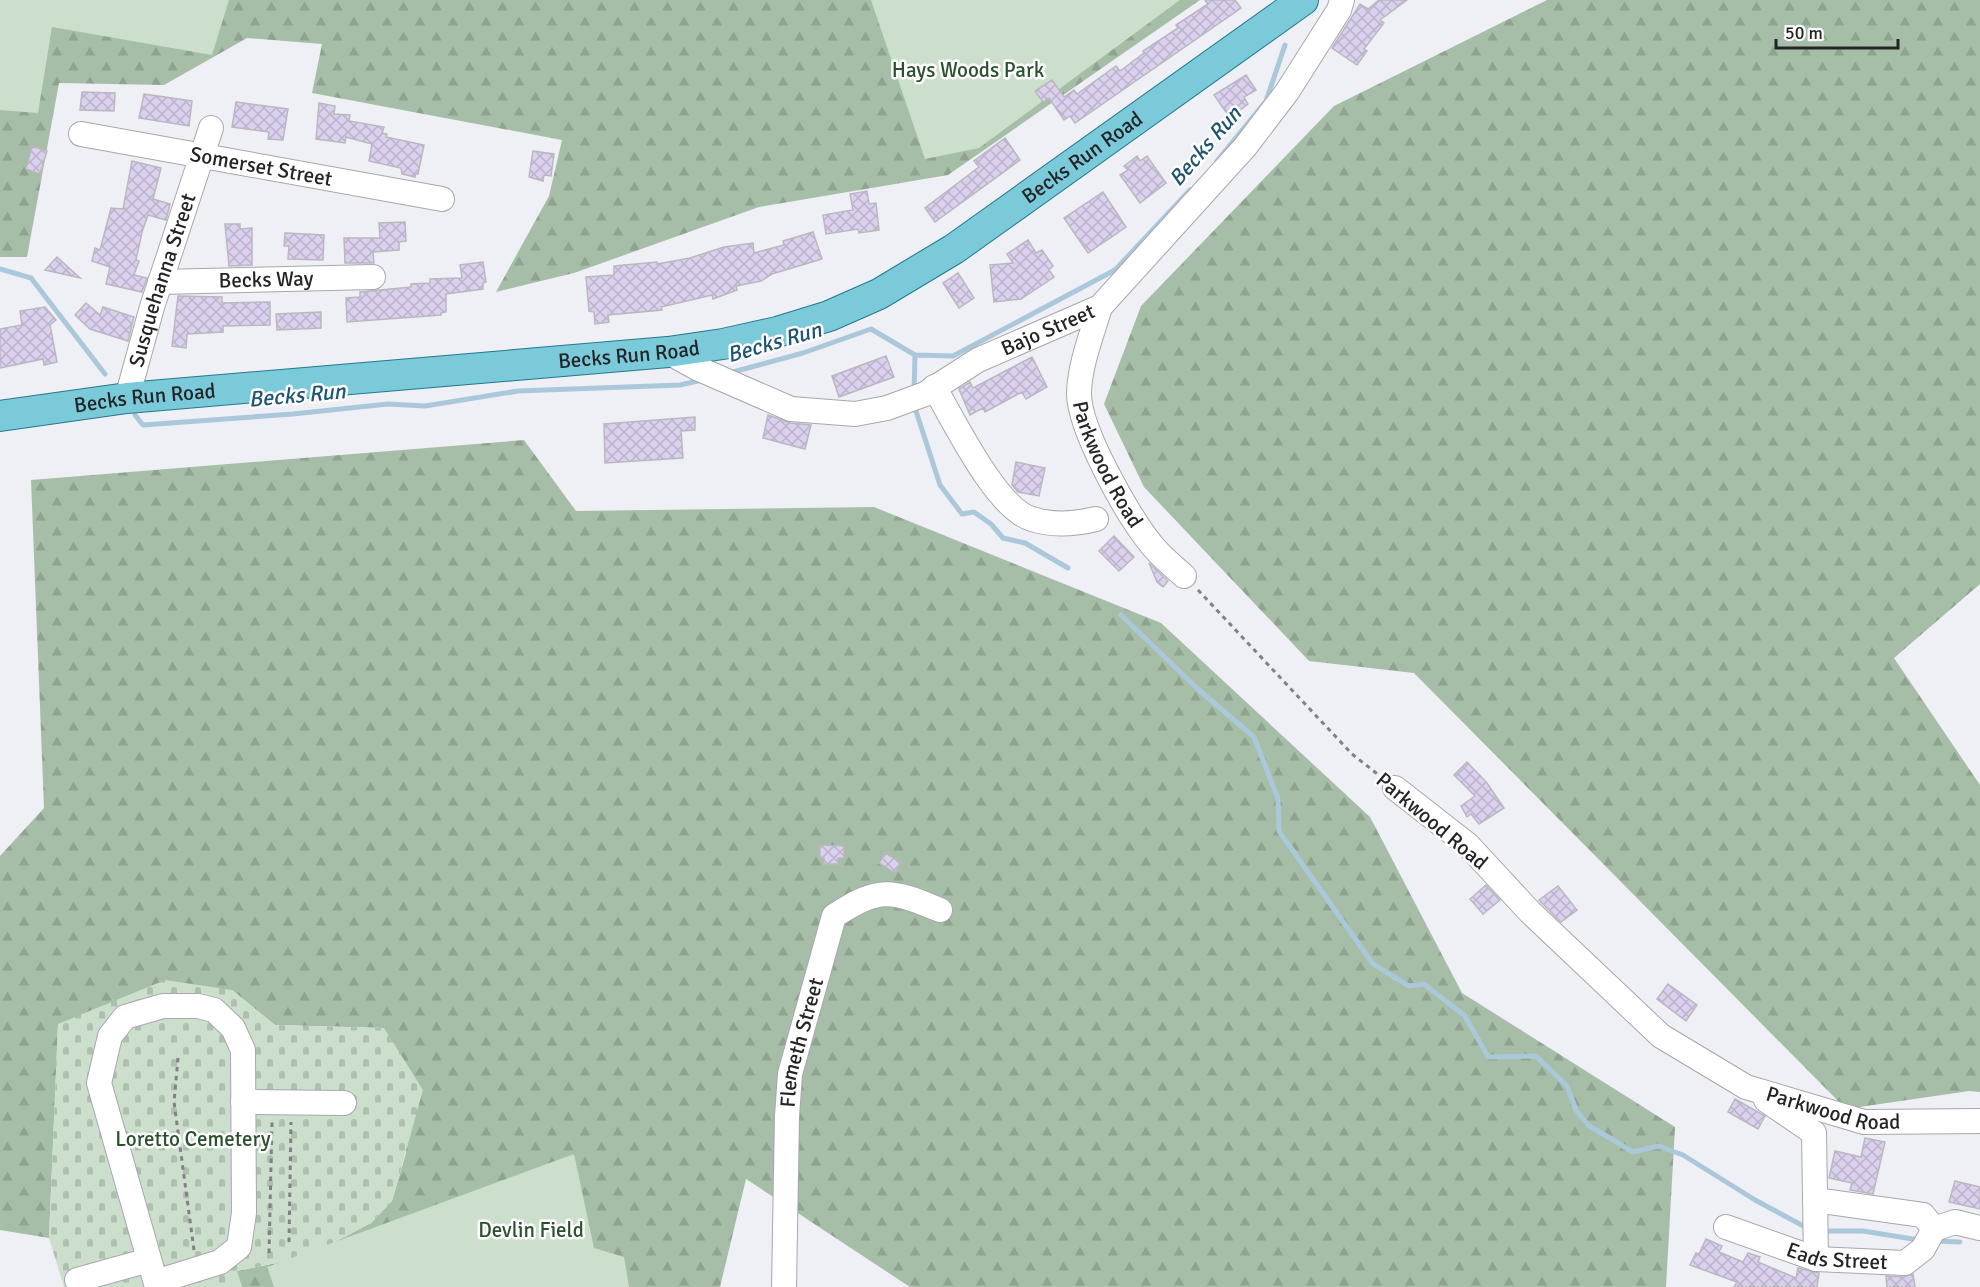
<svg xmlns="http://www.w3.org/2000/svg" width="1980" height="1287" font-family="Signika,sans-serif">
  <defs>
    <pattern id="forest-firs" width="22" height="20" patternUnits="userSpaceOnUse" patternTransform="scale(1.5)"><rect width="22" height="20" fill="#a6bea7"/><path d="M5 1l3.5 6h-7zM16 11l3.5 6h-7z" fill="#8fa390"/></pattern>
    <pattern id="cemetery-stones" width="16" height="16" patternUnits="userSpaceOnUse" patternTransform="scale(1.5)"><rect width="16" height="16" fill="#ccdfcc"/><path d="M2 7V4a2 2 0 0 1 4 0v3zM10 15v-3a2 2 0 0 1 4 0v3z" fill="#afbfaf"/></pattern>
    <pattern id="building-cross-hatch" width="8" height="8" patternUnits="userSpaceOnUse" patternTransform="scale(1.5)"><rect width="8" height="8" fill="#dbd0ee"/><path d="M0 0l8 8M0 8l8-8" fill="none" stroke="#bcb2cc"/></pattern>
  </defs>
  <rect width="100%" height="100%" fill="#efeff6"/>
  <path fill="url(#forest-firs)" d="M0,0H1200L948,175L759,207L574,273L496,292L549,196L562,140L312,93L322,44L247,38L164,85L59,83L27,257H0Z
    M1547,0H1980V584L1894,658L1980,785V1092L1969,1091L1846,1109L1414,673L1309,661L1144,487L1104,404L1141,306L1334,106Z
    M524,440L576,511L874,507L1161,623L1370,817L1462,993L1675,1127L1666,1287H910L746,1179L720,1287H242L236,1271L297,1259L371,1223L392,1201L406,1153L384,1028L275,1025L232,990L58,1025L49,1238L0,1230V856L44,808L31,480Z"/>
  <path fill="url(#cemetery-stones)" d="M165,980L232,990L275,1025L384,1028L423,1090L392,1201L371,1223L323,1249L297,1259L237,1271L242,1287H64L49,1238L58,1024Z"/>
  <path fill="#ccdfcc" d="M0,0H229L212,55L52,27L38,113L0,110Z
    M871,0H1180L979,148L925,159Z
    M574,1154L594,1248L624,1257L629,1287H274L267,1267Z"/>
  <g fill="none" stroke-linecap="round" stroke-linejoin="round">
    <path stroke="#aac8da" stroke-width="5" d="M1217,161L1266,101L1285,45
      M0,269L31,278L105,374
      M729,373L803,353L871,329L915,355L953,356L1115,270L1190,190
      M914,392L915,355
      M914,405L940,485L962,514L974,512L991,524L1003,538L1025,543L1068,568
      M135,415L143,425L293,414L388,404L425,406L518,391L680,385L702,380
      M1121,615L1200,691L1254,737L1278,799L1279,831L1373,964L1409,986L1424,984L1465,1016L1488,1057L1536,1056L1567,1086L1576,1110L1588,1125L1633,1152L1658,1146L1683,1155L1755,1200L1809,1229
      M1821,1231H1863L1919,1240
      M1935,1241L1960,1242"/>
  </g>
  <path fill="url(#building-cross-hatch)" stroke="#bab8be" stroke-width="1.5" d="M1205,0H1235L1241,8L1075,123L1070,116L1064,120L1049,98L1043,102L1035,91L1052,80L1064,97L1074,90L1077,94L1116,66L1120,71L1144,53L1143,51L1178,28L1176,25L1208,4Z
    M1379,0H1407L1380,20L1384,23L1364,49L1367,51L1357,65L1332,48L1360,4L1368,9Z
    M1246,75L1256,90L1244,97L1248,104L1230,118L1214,95Z
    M82,92L115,93L114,111L80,110Z
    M144,94L192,101L189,126L139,118Z
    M236,102L288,109L283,140L268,139L269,132L232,127Z
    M319,103L335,106L334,114L350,115L349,121L384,127L382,133L387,134L386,137L424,145L418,174L416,173L415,177L402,174L401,168L369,161L372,144L346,137L345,143L316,139Z
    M1005,138L1020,160L935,222L925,208L979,167L974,161Z
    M32,146L47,151L40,174L26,169Z
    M533,151L554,154L551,176L544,175L543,181L529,177Z
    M1137,156L1140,161L1147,156L1166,183L1140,203L1120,175L1128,170L1124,166Z
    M132,161L161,168L153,199L170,204L166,220L148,215L142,232L136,260L139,261L134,275L147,278L142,292L106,284L110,267L92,261L95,248L100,250L111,208L123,209Z
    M867,191L869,204L876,203L879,230L859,233L858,229L826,234L823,215L853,210L850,194Z
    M1103,192L1126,227L1088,253L1064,218Z
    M405,222L406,241L399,242V250L373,252L374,263H345L344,238H380L379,223Z
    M225,224H240V229L252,228V265L229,266Z
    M813,232L822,259L772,274L761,281L736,286L737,290L713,299L712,295L661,307L662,310L608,315L609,322L595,324L594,312L589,311L586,277L614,275V266L657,262V264L690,258L724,247L753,243L754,253L784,245L783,241Z
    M285,233L324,235L323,260L288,259L289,246H284Z
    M1028,240L1036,253L1042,250L1053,266L1049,270L1054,277L1021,299L994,302L990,265L1013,263L1007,254Z
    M57,257L80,278L45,270Z
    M483,262L486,282L483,283V289L446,294V312L441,313V315L347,322L346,298L360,297V292L411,287V284L430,283V279L462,278L460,265Z
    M958,273L974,298L959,308L943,283Z
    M178,296L222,297V303L270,302V325L223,326V332L187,334L186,348L172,346Z
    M86,303L100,315L103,307L134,317L128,341L90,329L75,315Z
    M45,307L56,320L50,325L57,362L44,365L43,359L0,368V329L22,325L20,311Z
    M321,312V328L277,330L276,314Z
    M886,356L894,377L839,397L832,376Z
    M1032,357L1047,387L1026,399L1022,392L985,412L983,408L970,415L959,389L970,382L973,388Z
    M768,415L790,423L811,425L805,449L763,438Z
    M695,417V430L681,431L683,458L605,463L604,424Z
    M1016,462L1045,468L1039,496L1018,492L1012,485Z
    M1114,536L1134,557L1119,571L1099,551Z
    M1149,563L1168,581L1163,587L1157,582Z
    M1467,762L1487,783L1504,808L1479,824L1471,814L1467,817L1461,806L1475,796L1454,775Z
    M820,845L844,846V858H838V864H824V858H820Z
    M885,853L901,862L895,873L879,863Z
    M1486,885L1500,900L1483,914L1470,899Z
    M1558,886L1577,910L1561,922L1539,900Z
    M1668,984L1697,1005L1686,1021L1657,999Z
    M1735,1099L1765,1116L1758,1129L1728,1112Z
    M1865,1138L1885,1142L1873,1194L1850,1190L1852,1183L1829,1178L1835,1151L1861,1157Z
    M1955,1181L1980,1187V1209L1949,1202Z
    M1706,1239L1722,1246L1719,1252L1743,1262L1748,1253L1760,1257L1758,1262L1796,1278L1798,1268L1819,1273L1817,1287H1734L1737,1282L1690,1265L1696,1253L1699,1254Z
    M1913,1274L1915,1287H1887L1886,1276L1904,1277Z"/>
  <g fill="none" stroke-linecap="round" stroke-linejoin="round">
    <g stroke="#a7a7ad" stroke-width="26">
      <g id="minor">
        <path id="s1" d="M81,134L442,199"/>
        <path id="s2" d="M160,282L373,277"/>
        <path id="s3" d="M1100,307C1092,334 1080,364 1079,392C1078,428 1128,516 1151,544C1160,556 1173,566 1184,576"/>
        <path id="s4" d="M668,352L697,368L791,409L855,414L887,408L925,394L978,360L1100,307L1245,147L1287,92L1339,10L1342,0"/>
        <path d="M934,387C954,420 996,509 1032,519C1053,526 1075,524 1096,519"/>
        <path id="s5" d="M127,398L152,307L211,128"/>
        <path id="s6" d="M1395,788L1468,845L1530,912L1661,1036L1746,1087L1864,1122L1980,1121"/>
        <path d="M1766,1100L1814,1133L1816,1259"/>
        <path d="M243,1102L344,1103"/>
        <path d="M1815,1200L1923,1215L1934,1229"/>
        <path id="s7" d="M1726,1227L1816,1259L1905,1263L1923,1249L1934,1229"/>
        <path d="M1934,1229L1955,1222L1980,1228"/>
        <path d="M77,1280L149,1260"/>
        <path d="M156,1282L220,1262L239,1247L244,1213L243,1050L233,1028L214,1010L198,1006H163L125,1017L110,1036L99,1083L157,1287"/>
        <path id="s8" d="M784,1287L787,1116L790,1074L834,916C880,886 891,890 940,910"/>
      </g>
    </g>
    <g stroke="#23798c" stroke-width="32">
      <g id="major">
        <path id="s9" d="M0,416L127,398L668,352L723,344L777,332L829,316L879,294L954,249L1303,0"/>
      </g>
    </g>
    <path stroke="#808085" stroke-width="3" stroke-dasharray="4.5 4.5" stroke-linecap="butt" d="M1198,590L1352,754L1380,776
      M178,1058L174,1102L194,1250
      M289,1242L291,1122
      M269,1253L272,1122"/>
    <use href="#minor" stroke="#fff" stroke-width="24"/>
    <use href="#major" stroke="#7acada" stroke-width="30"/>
  </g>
  <g text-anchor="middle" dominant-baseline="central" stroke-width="5" stroke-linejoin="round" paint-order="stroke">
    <g font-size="21" fill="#2b502e" stroke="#fdfdfe">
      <text x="968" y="70">Hays Woods Park</text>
      <text x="193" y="1139">Loretto Cemetery</text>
      <text x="531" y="1230">Devlin Field</text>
    </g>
    <g font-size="21" fill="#242427" stroke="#fdfdfe">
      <text stroke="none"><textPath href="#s9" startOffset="1136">Becks Run Road</textPath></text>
      <text stroke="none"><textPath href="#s1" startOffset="183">Somerset Street</textPath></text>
      <text stroke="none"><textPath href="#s5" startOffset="123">Susquehanna Street</textPath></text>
      <text stroke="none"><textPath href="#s2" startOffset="106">Becks Way</textPath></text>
      <text stroke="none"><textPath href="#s4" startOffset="412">Bajo Street</textPath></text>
      <text stroke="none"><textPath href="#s9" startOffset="632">Becks Run Road</textPath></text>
      <text stroke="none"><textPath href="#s9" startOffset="146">Becks Run Road</textPath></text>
      <text stroke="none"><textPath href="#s3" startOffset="166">Parkwood Road</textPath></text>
      <text transform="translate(1432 821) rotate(40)">Parkwood Road</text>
      <text stroke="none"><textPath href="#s8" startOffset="246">Flemeth Street</textPath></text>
      <text stroke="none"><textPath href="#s6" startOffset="554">Parkwood Road</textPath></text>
      <text stroke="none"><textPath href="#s7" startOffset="116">Eads Street</textPath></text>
    </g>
    <g font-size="22" font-style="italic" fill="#1f546f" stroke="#fdfdfe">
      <text transform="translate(1205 146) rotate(-49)">Becks Run</text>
      <text transform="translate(774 342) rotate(-16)">Becks Run</text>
      <text transform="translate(297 395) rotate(-5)">Becks Run</text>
    </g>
  </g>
  <path d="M1776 39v9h122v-9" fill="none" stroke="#242427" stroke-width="3"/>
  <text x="1785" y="39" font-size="18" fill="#242427" stroke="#fdfdfe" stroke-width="4.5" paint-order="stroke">50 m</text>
</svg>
